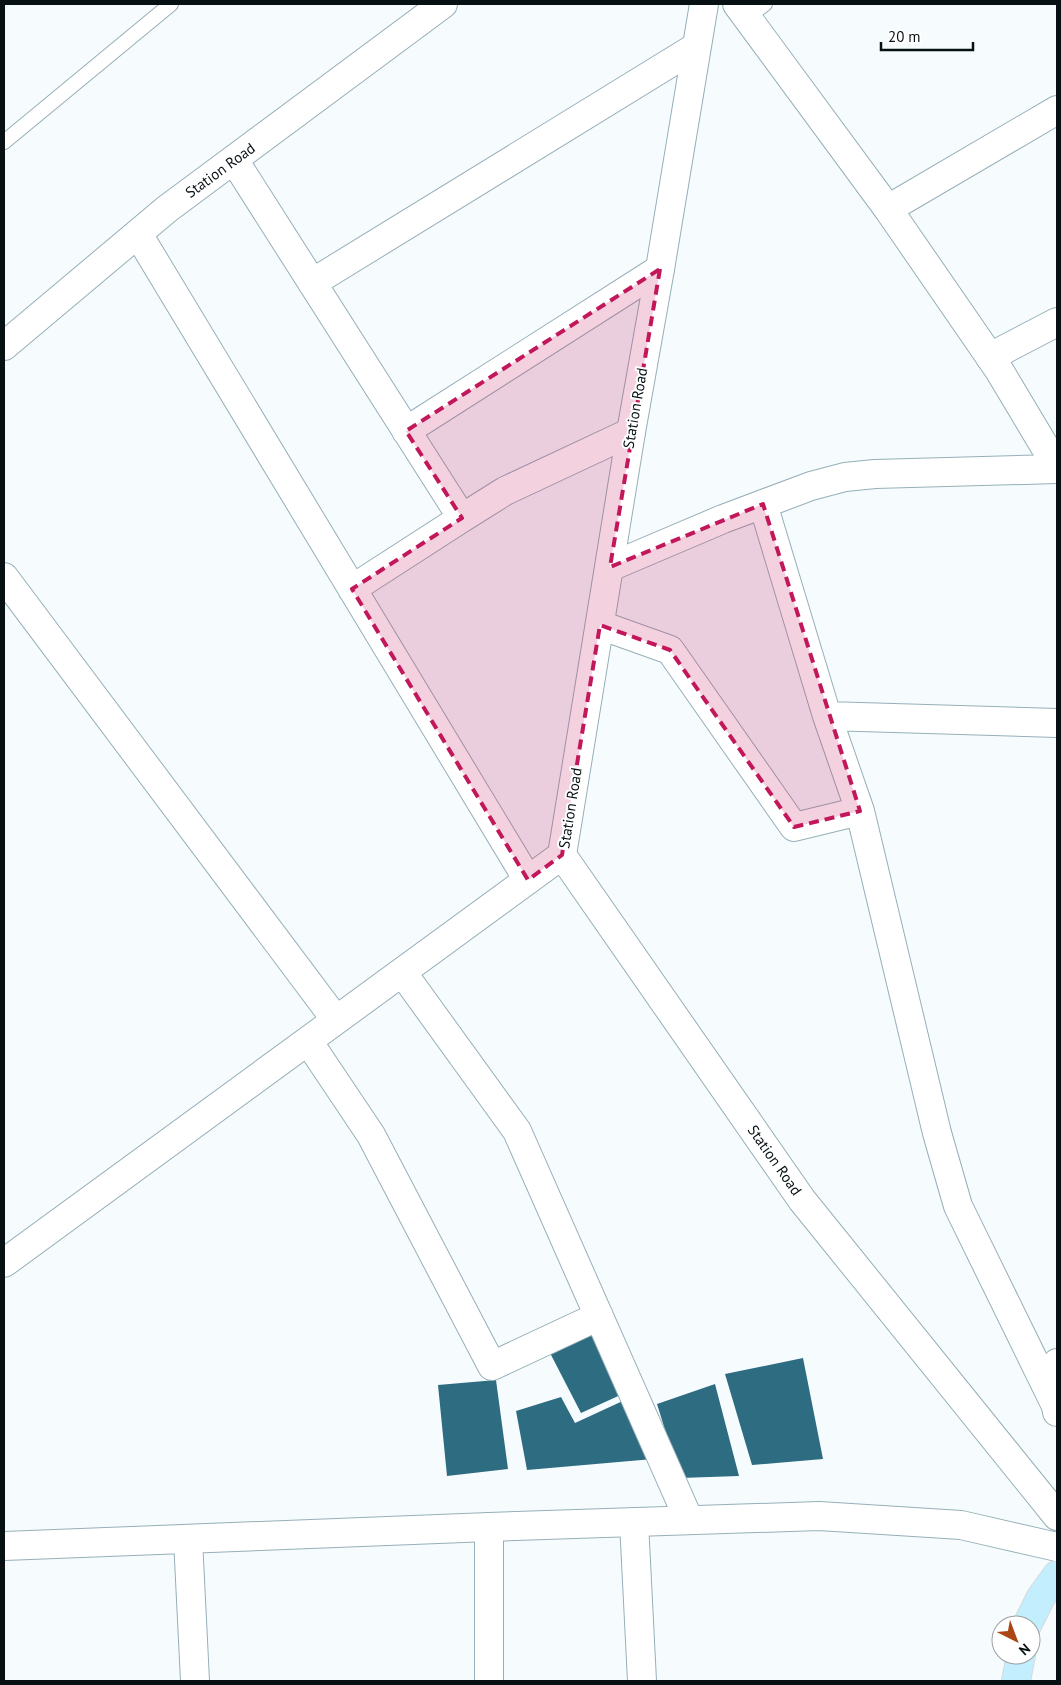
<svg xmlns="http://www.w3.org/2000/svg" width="1061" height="1685" font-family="'PT Sans',sans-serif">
  <rect width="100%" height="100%" fill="#f6fcfe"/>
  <path fill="#2e6c82" d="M600,1329L627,1392L581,1413L549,1351Z
    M803,1358L823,1459L752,1465L725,1374Z
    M496,1380L508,1469L447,1476L438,1385Z
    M715,1384L739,1476L680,1478L657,1404Z
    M561,1397L575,1423L627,1399L653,1459L527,1470L516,1411Z"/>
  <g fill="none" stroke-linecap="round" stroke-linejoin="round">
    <g stroke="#96afb8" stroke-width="16">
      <path id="service" d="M747,18L765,4
        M4,142L171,4"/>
    </g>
    <g stroke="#96afb8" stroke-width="30">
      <path id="minor" d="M234,160L462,518L505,491L631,432
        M138,234L528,880
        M312,283L696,47
        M990,357L1057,322
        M406,431L660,269
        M763,504L827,716L860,811L937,1133L958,1206L1056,1406
        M610,567L723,519L811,486L845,477L875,474L1057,469
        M4,577L336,1020
        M352,589L462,518
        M600,625L670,650L794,827L860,811
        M827,716L1057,723
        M402,972L517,1131L689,1520
        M308,1041L371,1135L492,1366L599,1316
        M4,1263L562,855
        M634,1522L642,1681
        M188,1539L195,1681
        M489,1681V1527"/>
    </g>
    <g stroke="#96afb8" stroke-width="30">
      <path id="tertiary" d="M888,209L1057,110"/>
    </g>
    <g stroke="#96afb8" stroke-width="30">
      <path id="secondary" d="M704,4L660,269L631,432L562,855L802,1200L1057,1516
        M737,4L888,209L999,370L1057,467
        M4,346L167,209L443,4
        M1057,1363L1056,1406L1057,1412
        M4,1546L489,1527L819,1516L961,1525L1057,1547"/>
    </g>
    <g stroke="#d7d9d9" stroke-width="30">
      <path id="primary" d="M1027,1625L1041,1597L1057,1575
        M1016,1681L1021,1655"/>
    </g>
    <use href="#service" stroke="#fff" stroke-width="14"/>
    <use href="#minor" stroke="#fff" stroke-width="28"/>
    <use href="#tertiary" stroke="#fff" stroke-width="28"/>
    <use href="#secondary" stroke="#fff" stroke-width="28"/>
    <use href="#primary" stroke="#c2eefe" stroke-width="28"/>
  </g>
  <path fill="#c2185b" fill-opacity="0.2" stroke="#c2185b" stroke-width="4" stroke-dasharray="10 6" stroke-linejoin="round" d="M660,269L610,567L763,504L860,811L794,827L670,650L600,625L562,855L528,880L352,589L462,518L406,431Z"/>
  <g text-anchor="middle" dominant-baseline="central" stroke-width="4" stroke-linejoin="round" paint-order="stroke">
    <g font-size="15" fill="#071013" stroke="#fff">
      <text transform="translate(220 170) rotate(-36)">Station Road</text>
      <text transform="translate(635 408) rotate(-80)">Station Road</text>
      <text transform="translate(570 808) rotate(-81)">Station Road</text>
      <text transform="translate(775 1160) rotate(55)">Station Road</text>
    </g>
  </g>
  <rect width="1061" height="1685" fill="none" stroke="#071013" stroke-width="10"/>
  <g transform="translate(1016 1640) rotate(138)"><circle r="24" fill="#ffffff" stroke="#9c9fa1"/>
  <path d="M0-4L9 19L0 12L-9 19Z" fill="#ab4714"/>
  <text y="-8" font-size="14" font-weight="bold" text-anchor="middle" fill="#071013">N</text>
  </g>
  <path d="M881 42v8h92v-8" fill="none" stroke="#071013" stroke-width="2.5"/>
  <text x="888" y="42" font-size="15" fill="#071013" stroke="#ffffff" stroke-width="4" paint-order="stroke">20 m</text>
</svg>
